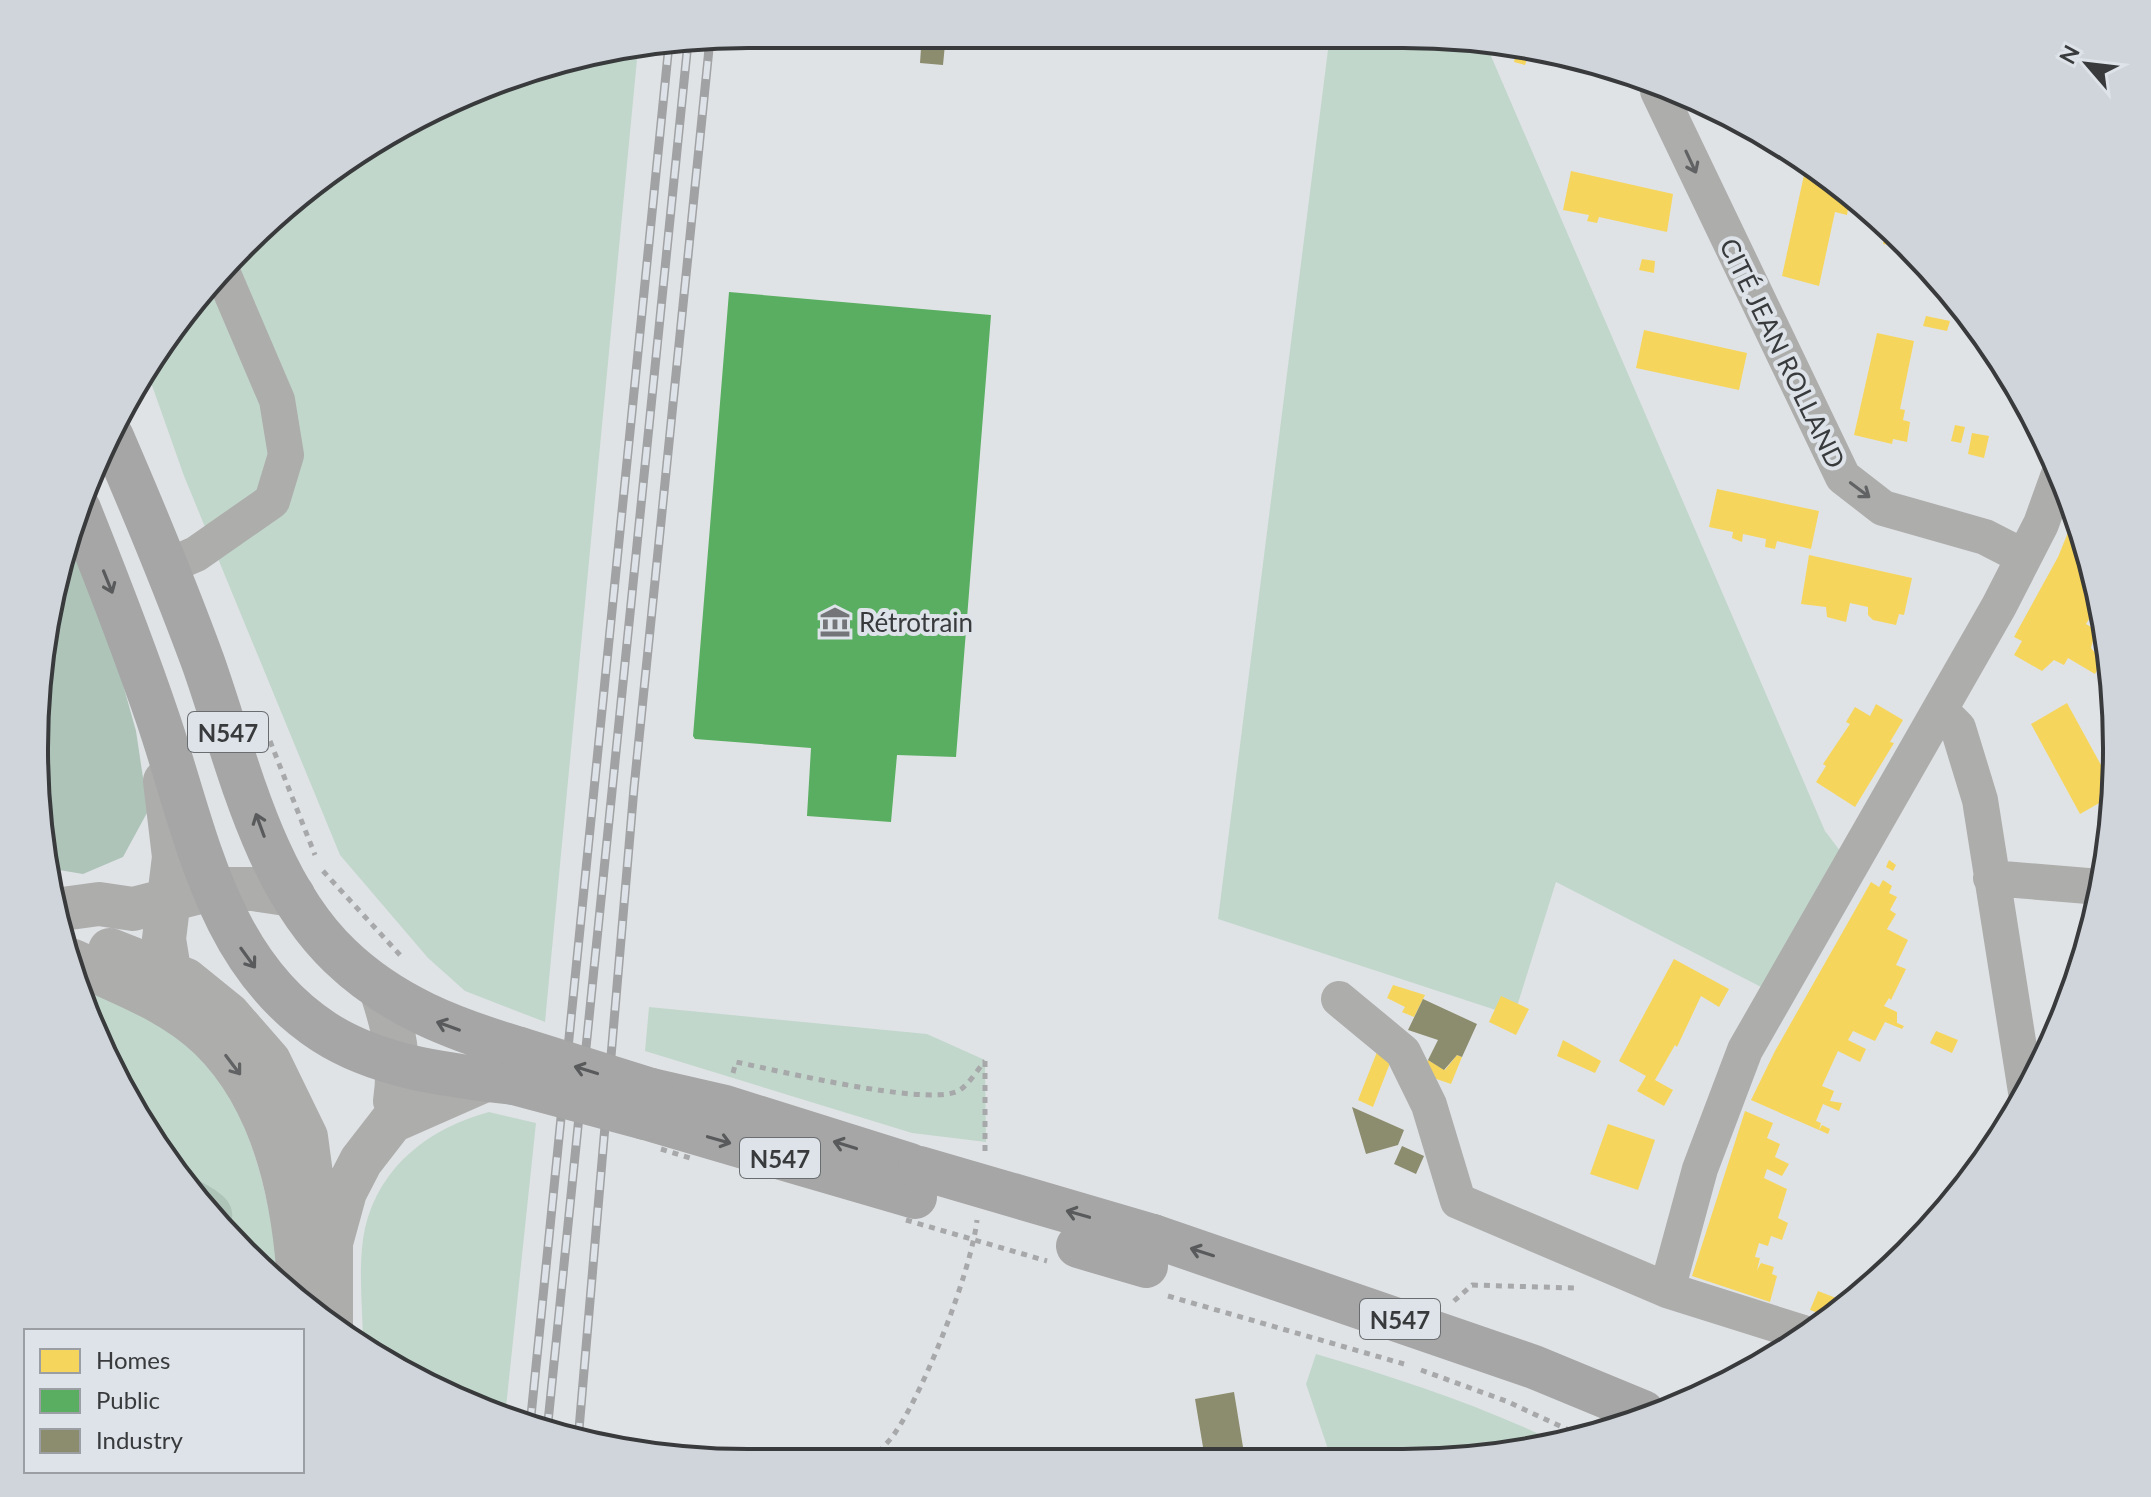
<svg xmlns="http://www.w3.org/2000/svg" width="2151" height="1497" font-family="Lato,sans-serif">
  <rect width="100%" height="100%" fill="#e0e3e6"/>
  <path fill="#c2d7cc" d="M1330,34H1403L1485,42L1825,831L1841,852L1763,988L1556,882L1514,1016L1218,919Z
    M638,49L545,1022L465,991L428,958L340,855L184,476L149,377L211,278L352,154L563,58Z
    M82,988C108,1000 140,1011 165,1027C253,1088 266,1188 282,1286L212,1220L107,1064Z
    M649,1007L927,1034L985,1060L986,1142L912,1133L645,1051Z
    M489,1112L536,1123L505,1417L433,1390L363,1346C363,1308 357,1265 365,1228C380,1165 430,1128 489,1112Z
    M1316,1354C1397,1378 1476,1404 1552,1440L1496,1457L1331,1458L1306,1384Z"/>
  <path fill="#aec4b9" d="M70,544L117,663L136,731L148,811L123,857L83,874L47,868V774L44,764L40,656Z
    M198,1180C223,1194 242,1204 227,1235L212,1220L187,1183Z"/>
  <path fill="#f6d55c" d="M1493,43L1542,48L1595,68L1593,74L1527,59L1525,65L1514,62L1515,57L1491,51Z
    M1710,111L1749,126L1748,127L1709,118Z
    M1571,171L1673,194L1667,232L1599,217L1597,223L1587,221L1589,215L1563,210Z
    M1804,175L1818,178L1849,203L1847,215L1835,212L1819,286L1782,276Z
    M1885,232L1895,241L1894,246L1883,244Z
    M1642,259L1655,261L1654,273L1639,270Z
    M1926,316L1950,321L1947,331L1923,326Z
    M1644,330L1747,353L1739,390L1636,368Z
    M1877,333L1914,341L1900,409L1905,410L1903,420L1910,422L1907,442L1893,439L1892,444L1854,435Z
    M1955,425L1965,427L1961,443L1951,441Z
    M1972,433L1989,436L1984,458L1968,454Z
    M1717,489L1819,511L1811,549L1777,541L1775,549L1765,547L1766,539L1743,534L1742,542L1732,538L1733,532L1709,527Z
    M2076,513L2104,624L2091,616L2086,624L2096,630L2091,648L2102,661L2095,674L2068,658L2064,665L2054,660L2042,671L2014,655L2022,641L2014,637L2058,557Z
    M1809,555L1912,578L1904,615L1899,614L1896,625L1873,620L1868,615V607L1850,603L1846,622L1827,617L1826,607L1801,604Z
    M2067,703L2101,765L2105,763L2110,771L2105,773L2115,791V794L2080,814L2031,724Z
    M1876,704L1903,720L1890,742L1894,743L1855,807L1816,782L1826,766L1823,764L1850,724L1846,722L1855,707L1870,716Z
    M1889,860L1896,865L1893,871L1886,867Z
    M1883,880L1892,886L1889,893L1897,897L1890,910L1896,914L1887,929L1908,940L1896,965L1906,969L1891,1000L1889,998L1884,1006L1897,1012V1023L1904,1026L1902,1029L1885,1022L1875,1041L1853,1031L1848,1040L1866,1049L1860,1062L1838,1051L1822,1086L1834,1091L1830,1101L1842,1103L1839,1111L1823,1104L1816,1121L1821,1123L1819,1130L1822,1125L1830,1129L1828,1134L1819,1130L1812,1127L1751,1100L1775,1051L1871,882L1879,887Z
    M1674,959L1729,989L1719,1007L1701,996L1677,1047L1675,1045L1655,1080L1673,1090L1664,1106L1637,1091L1646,1076L1619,1061Z
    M1393,985L1425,995L1414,1017L1402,1012L1405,1007L1387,998Z
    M1501,996L1529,1009L1516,1035L1489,1022Z
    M1936,1031L1958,1040L1952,1053L1930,1043Z
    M1563,1040L1601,1061L1595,1073L1557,1056Z
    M1377,1052L1392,1058L1373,1107L1358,1100Z
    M1457,1055L1462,1057L1451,1084L1419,1073L1428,1060L1445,1070Z
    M1745,1111L1773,1123L1767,1138L1780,1144L1775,1157L1789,1164L1782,1176L1767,1169L1764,1178L1787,1189L1778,1218L1788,1223L1782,1240L1771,1236L1768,1246L1759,1243L1755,1257L1760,1258L1757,1270L1761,1263L1774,1267L1772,1274L1777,1276L1770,1302L1692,1276Z
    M1608,1124L1655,1140L1638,1190L1590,1174Z
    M1818,1291L1836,1298L1827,1316L1810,1310Z"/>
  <path fill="#5aae61" d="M729,292L991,315L956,757L897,755L891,822L807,816L811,748L695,739L693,736Z"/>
  <path fill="#8c8c6e" d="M922,34H946L943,65L920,63Z
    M1423,999L1477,1024L1462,1057L1457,1055L1444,1070L1428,1060L1438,1040L1408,1030Z
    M1352,1107L1404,1130L1398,1145L1366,1154Z
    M1402,1146L1424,1156L1416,1174L1394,1164Z
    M1234,1392L1243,1447L1241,1458H1214L1213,1454L1204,1453L1195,1399Z"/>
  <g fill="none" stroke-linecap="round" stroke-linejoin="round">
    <path stroke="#a7a8a9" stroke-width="5" stroke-dasharray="6 6" stroke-linecap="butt" d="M270,741L315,855
      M323,871L400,955
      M733,1073L736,1062C780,1071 920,1105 956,1092C967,1088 977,1070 985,1061
      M985,1151V1060
      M1168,1296L1404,1364
      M1454,1301L1472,1285L1574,1288
      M1421,1370L1506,1401L1575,1433
      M870,1461C878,1452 888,1443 895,1433C925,1389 971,1272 977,1220"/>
    <path stroke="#adadac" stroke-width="36" d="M1658,91L1843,477L1883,508L1985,537L2024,557
      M166,567L196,554L272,501L286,455L277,400L221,269
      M1940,710L1958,728L1980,800L2026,1092
      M1991,878L2100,887
      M1339,999L1403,1052L1429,1105L1458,1201L1667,1290L1803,1333
      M1667,1290L1700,1169L1745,1050L1999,606L2041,524L2059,474"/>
    <path stroke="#adadac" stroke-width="44" d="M165,781L174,857L164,939L173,994
      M55,910L99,904L133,909L212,889H253L293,895
      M110,950L186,980L228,1014L269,1061L306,1137L315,1204L331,1243
      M73,961C120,983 172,1001 210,1038C279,1105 297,1211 300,1303
      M381,990C394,1028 401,1061 395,1101
      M331,1326V1243L345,1192L361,1161L392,1121L485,1080"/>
    <path stroke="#a5a6a5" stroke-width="44" d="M112,437C144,511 175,586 203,662C237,758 263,883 340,956C392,1006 453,1029 520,1049
      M79,509C107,579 134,648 158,719C196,831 216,962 324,1032C380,1068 449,1075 514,1083
      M651,1090L725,1107L910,1165
      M645,1118L915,1197
      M1153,1236L1534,1367L1643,1412"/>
    <g stroke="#a1a2a3" stroke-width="9">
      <path id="rail" d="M530,1426L669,44
        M547,1432L688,42
        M578,1441L634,788L710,39"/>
    </g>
    <use href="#rail" stroke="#dde3e9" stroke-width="6" stroke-dasharray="18" stroke-linecap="butt"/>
    <path stroke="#a7a8a9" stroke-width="5" stroke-dasharray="6 6" stroke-linecap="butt" d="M661,1149L690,1158
      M906,1220L1047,1261"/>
    <path stroke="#a5a6a5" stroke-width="44" d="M520,1049L651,1090
      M514,1083L645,1118
      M920,1168L1153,1236
      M1078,1246L1146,1266"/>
  </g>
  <defs><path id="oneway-shaft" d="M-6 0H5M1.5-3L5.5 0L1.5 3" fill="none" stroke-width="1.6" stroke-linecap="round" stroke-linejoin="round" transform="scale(2)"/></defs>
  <g stroke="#616263">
    <use href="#oneway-shaft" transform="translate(1691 162) rotate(65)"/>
    <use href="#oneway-shaft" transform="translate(1860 490) rotate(37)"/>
    <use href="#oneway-shaft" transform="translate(233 1065) rotate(53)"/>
  </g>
  <g stroke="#595a5c">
    <use href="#oneway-shaft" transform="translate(108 582) rotate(68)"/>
    <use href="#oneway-shaft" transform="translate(260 825) rotate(-110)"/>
    <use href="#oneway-shaft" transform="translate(248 958) rotate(54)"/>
    <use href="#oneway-shaft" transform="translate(448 1026) rotate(-160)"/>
    <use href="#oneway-shaft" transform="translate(586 1070) rotate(-163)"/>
    <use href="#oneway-shaft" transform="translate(719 1140) rotate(16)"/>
    <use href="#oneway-shaft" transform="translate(845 1145) rotate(-163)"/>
    <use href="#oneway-shaft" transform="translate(1078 1214) rotate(-164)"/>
    <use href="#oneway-shaft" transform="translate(1202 1252) rotate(-162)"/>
  </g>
  <defs>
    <g id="museum-bare" transform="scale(2.4)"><path d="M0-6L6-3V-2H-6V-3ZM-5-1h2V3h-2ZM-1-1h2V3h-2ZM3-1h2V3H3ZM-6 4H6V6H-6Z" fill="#737578" stroke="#dde3e9" stroke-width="2.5" paint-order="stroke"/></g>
  </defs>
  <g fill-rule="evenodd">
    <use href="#museum-bare" x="835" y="622"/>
  </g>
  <g text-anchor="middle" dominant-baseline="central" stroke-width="8" stroke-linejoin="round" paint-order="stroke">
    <g fill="#dde3e9" stroke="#6a6d70" stroke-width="2">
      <rect x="188" y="712" width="80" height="40" rx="6"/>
      <rect x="740" y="1138" width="80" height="40" rx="6"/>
      <rect x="1360" y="1299" width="80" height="40" rx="6"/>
    </g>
    <g font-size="24" font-weight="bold" fill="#383a3c">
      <text x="228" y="732">N547</text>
      <text x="780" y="1158">N547</text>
      <text x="1400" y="1319">N547</text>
    </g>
    <g font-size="26" fill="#383a3c" stroke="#dde3e9">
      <text transform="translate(1783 353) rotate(64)">CITÉ JEAN ROLLAND</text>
    </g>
    <g font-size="26" fill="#383a3c" stroke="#dde3e9" text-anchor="start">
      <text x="859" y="622">Rétrotrain</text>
    </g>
  </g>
  <path d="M0 0H2151V1497H0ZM748 48H1403A700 700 0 0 1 2103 748V749A700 700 0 0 1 1403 1449H748A700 700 0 0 1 48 749V748A700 700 0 0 1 748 48Z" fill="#d0d5db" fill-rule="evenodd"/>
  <path fill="none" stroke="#383a3c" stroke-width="4" d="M748 48H1403A700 700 0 0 1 2103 748V749A700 700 0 0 1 1403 1449H748A700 700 0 0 1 48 749V748A700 700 0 0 1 748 48Z"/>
  <rect x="24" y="1329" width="280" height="144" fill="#dde3e9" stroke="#9b9fa4" stroke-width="2"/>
  <rect x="40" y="1349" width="40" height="24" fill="#f6d55c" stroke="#9b9fa4" stroke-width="2"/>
  <text x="96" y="1369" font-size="24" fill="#383a3c">Homes</text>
  <rect x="40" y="1389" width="40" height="24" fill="#5aae61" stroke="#9b9fa4" stroke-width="2"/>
  <text x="96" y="1409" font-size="24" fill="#383a3c">Public</text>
  <rect x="40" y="1429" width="40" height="24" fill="#8c8c6e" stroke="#9b9fa4" stroke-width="2"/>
  <text x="96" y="1449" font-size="24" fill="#383a3c">Industry</text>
  <g transform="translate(2087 64) rotate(298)" stroke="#dde3e9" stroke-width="6" paint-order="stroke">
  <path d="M0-6L14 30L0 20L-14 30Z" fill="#383a3c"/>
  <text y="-12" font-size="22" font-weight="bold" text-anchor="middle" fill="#383a3c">N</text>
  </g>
</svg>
